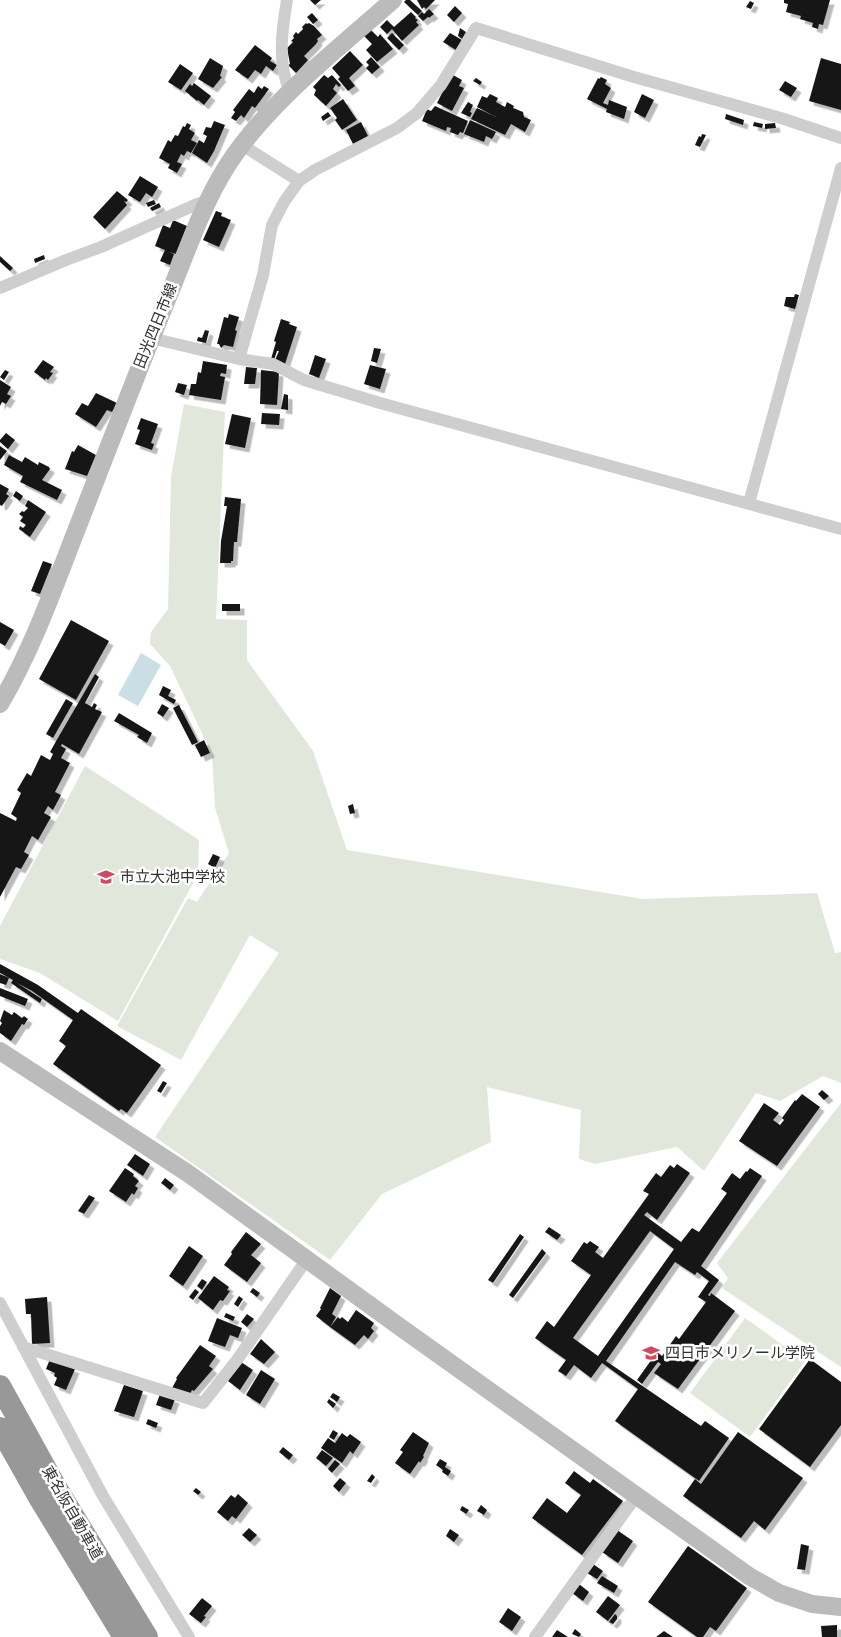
<svg xmlns="http://www.w3.org/2000/svg" width="841" height="1637" font-family="'Alegreya Sans','Noto Sans JP',sans-serif">
  <defs>
    <filter id="shadow"><feDropShadow dx="4.5" dy="4.5" stdDeviation="0" flood-color="#0004"/></filter>
  </defs>
  <rect width="100%" height="100%" fill="#fff"/>
  <path fill="#e2e7dc" d="M184,404L225,412L216,619L247,620V660L313,751L347,850L643,899L817,893L835,953L841,952V1083L823,1076L780,1101L756,1093L704,1171L677,1147L595,1164L579,1159L581,1110L487,1087L491,1142L382,1194L330,1260L155,1137L279,953L250,935L181,1060L117,1026L188,898L197,902L229,853L215,808L212,754L170,666L150,644L151,632L168,609L171,477Z
    M85,766L199,840L198,874L118,1021L40,973L0,959V926Z
    M841,1103V1367L722,1288L728,1278L717,1263Z
    M745,1318L805,1361L750,1437L690,1393Z"/>
  <path fill="#cadee5" d="M141,653L161,665L138,706L118,695Z"/>
  <path fill="#181818" fill-rule="evenodd" filter="url(#shadow)" d="M310,0H321L315,5Z
    M406,0H410L422,11L418,15L404,2Z
    M417,0H435L426,9L424,7L422,9Z
    M784,0H830L823,25L819,24L818,29L812,27L813,23L800,19L801,16L786,12L788,4L784,3Z
    M750,1L754,3L751,9L746,7Z
    M455,6L462,13L454,22L447,15Z
    M429,9L434,14L429,18L428,17L423,21L418,16L422,12L424,14Z
    M411,12L416,17L415,18L418,20L416,22L419,25L402,41L392,29L387,34L380,27L387,20L394,27Z
    M312,13L318,20L313,24L307,17Z
    M306,23L307,24L309,23L314,26L322,35L317,39L318,41L316,44L304,56L308,60L296,73L288,65L290,64L287,48L293,42L291,41L294,38L293,36L296,32L298,34L303,29L302,27Z
    M460,28L466,32L462,39L458,36Z
    M371,30L378,37L380,34L393,49L377,62L366,50L372,44L364,36Z
    M392,33L404,45L399,50L387,38Z
    M450,33L462,40L456,50L443,42Z
    M255,45L272,58L270,61L277,65L273,71L266,66L261,74L255,70L248,79L235,70Z
    M350,51L363,65L349,78L355,86L348,91L338,79L340,77L332,68Z
    M371,57L380,67L372,74L366,68L369,65L366,62Z
    M210,58L223,66L220,76L222,77L213,88L198,79Z
    M821,58L841,64V110L809,101Z
    M180,64L193,73L181,90L168,82Z
    M324,75L328,78L332,75L341,85L339,87L336,84L333,89L337,93L326,106L314,95L316,90L313,87Z
    M453,75L462,80L459,86L464,88L452,111L437,103L448,81Z
    M601,77L607,80L605,84L611,88L603,103L608,105L609,100L627,107L624,119L606,112L607,109L587,99L598,78L599,79Z
    M476,78L482,82L480,85L473,81Z
    M785,81L797,88L791,97L779,90Z
    M194,83L211,96L204,105L198,100L197,101L185,91L190,84L192,86Z
    M258,86L262,89L264,86L269,89L255,108L252,106L244,118L241,115L236,121L231,118L235,112L233,110L249,89L254,93Z
    M490,94L498,98L496,102L505,107L507,102L514,106L513,108L523,112L524,117L531,120L525,132L511,124L505,135L471,119L477,108L496,117L477,107L482,96L487,98Z
    M642,94L654,100L645,118L634,112Z
    M343,99L357,120L342,130L335,120L337,118L330,108Z
    M468,102L473,105L470,112L472,113L470,117L461,113Z
    M435,106L468,121L463,133L460,132L458,135L450,132L451,128L447,127L446,131L422,121L427,109L431,111Z
    M328,112L331,116L323,121L321,117Z
    M726,114L744,120L743,125L725,119Z
    M470,120L496,132L492,139L486,136L484,142L464,134Z
    M214,121L225,125L214,151L207,163L192,153L199,140L204,143L207,136L203,134L206,127L211,128Z
    M361,122L368,136L353,144L346,130Z
    M754,122L763,124L762,128L753,126Z
    M187,123L191,125L189,129L195,133L191,140L197,143L191,153L187,151L184,156L181,154L177,162L182,164L177,173L168,168L170,164L159,158L168,140L171,142L175,135L178,136L183,126L185,127Z
    M775,123L776,128L765,129V124Z
    M702,134L706,135L700,147L695,145L699,136L701,137Z
    M140,176L158,187L152,197L146,193L140,202L128,195Z
    M117,191L128,200L126,202L124,201L127,205L105,229L93,217Z
    M154,200L156,204L148,207L146,203Z
    M159,203L161,207L152,211L150,208Z
    M216,211L222,213L221,216L231,220L219,247L203,240Z
    M173,220L187,226L176,254L169,252L174,254L170,265L160,261L165,250L155,246L163,225L170,228Z
    M44,255L45,259L35,263L34,259Z
    M0,256L13,268L10,271L0,262Z
    M795,294L799,295L795,309L784,306L786,297H794Z
    M229,314L239,317L235,330L237,331L233,347L224,345L221,348L219,344H217L224,317L228,318Z
    M281,319L290,322L289,324L297,327L285,364L275,360L279,351H277L274,360L271,359L276,342L274,341Z
    M205,330L209,331L206,343L197,341L198,337L202,338Z
    M374,348L381,349L377,363L371,361Z
    M315,355L326,359L319,378L309,374Z
    M43,360L54,367L50,372L53,373L48,380L46,378L45,380L34,372Z
    M203,361L227,365L226,374L221,373L220,376L225,377L221,400L189,395L191,384H196L198,372L201,373Z
    M370,365L386,369L380,389L364,384Z
    M246,367L257,368L255,384H244Z
    M5,370L9,372L4,380L0,377Z
    M261,370L279,372L277,405L260,404Z
    M0,380L11,387L7,394L11,396L6,404L2,402L0,406Z
    M178,383L187,385L184,395L175,392Z
    M96,393L117,403L112,412L107,410L96,427L75,414L82,403L88,406Z
    M284,394L288,395V410L281,409Z
    M262,413L280,414L279,425L261,424Z
    M232,414L251,418L245,448L225,444Z
    M141,418L158,424L151,443L154,444L152,450L135,444L140,430L137,429Z
    M6,433L15,440L8,449L0,442V440Z
    M78,445L96,455L87,476L65,469L72,451L74,452Z
    M0,446L7,451L0,460Z
    M9,455L22,462L25,457L38,465L39,462L49,467L50,469L42,480L62,490L57,500L20,482L23,476L4,465Z
    M0,484L9,489L6,494L9,496L2,506L0,505Z
    M16,491L23,496L20,501L13,496Z
    M225,497L241,499L237,542H234L233,561H231V563H220L221,541L227,506H224Z
    M28,500L46,512L30,537L19,529L20,526L23,528L26,525L20,521L23,517L19,514L22,511L24,512L28,508L25,506Z
    M43,561L52,564L40,594L31,591Z
    M222,604H240V611H222Z
    M71,620L109,641L76,700L39,679Z
    M0,622L14,630L5,646L0,643Z
    M95,674L99,677L85,703L92,707L94,703L97,705L95,709L102,712L79,754L62,744L61,746L66,749L61,758L70,763L55,792L61,795L53,810L48,806L44,813L51,817L38,840L32,836L24,852L29,855L21,869L16,867L0,897V813L16,821L17,818L11,814L21,793L17,790L27,773L31,776L41,755L50,760L53,754L50,752L55,743Z
    M163,686L171,690L168,696L176,700L174,704L159,695Z
    M66,699L73,703L53,738L46,734Z
    M162,704L169,708L163,717L157,713Z
    M179,705L198,742L192,745L173,708Z
    M119,713L152,733L147,743L137,737L139,735L114,721Z
    M204,740L210,753L201,757L195,745Z
    M353,804L355,813L350,814L348,806Z
    M213,854L220,857L215,868L208,864Z
    M0,964L38,985L78,1013L81,1009L161,1065L127,1113L121,1109L119,1111L53,1064L66,1046L59,1041L73,1020L32,991L17,983L42,999L40,1003L11,983L13,980L0,973Z
    M0,974L9,978L6,985L0,983Z
    M0,988L28,999L25,1006L0,996Z
    M4,1010L12,1015L14,1012L22,1018L24,1016L28,1019L24,1025L22,1024L11,1041L0,1033V1026L2,1023L0,1021Z
    M163,1081L167,1083L161,1093L157,1091Z
    M822,1090L829,1096L824,1100L818,1094Z
    M802,1094L820,1107L777,1166L739,1141L764,1103L779,1113L773,1120L780,1125L784,1120L782,1118L795,1100L796,1101Z
    M135,1154L150,1164L143,1176L127,1165Z
    M677,1164L690,1173L657,1220L647,1212L644,1215L681,1242L692,1228L699,1232L727,1193L721,1189L732,1173L740,1179L746,1171L747,1172L750,1168L762,1176L701,1266L719,1280L708,1295L710,1296L711,1293L735,1311L678,1389L654,1373L661,1364L658,1362L642,1384L637,1380L657,1352L662,1356L676,1336L679,1339L706,1302L698,1297L709,1281L697,1272L695,1275L675,1262L606,1361L701,1426L705,1421L729,1438L699,1481L615,1421L638,1389L602,1363L591,1378L574,1365L566,1376L558,1371L566,1360L535,1338L547,1321L554,1327L591,1275L571,1261L584,1242L587,1244L590,1241L599,1247L595,1252L603,1258L649,1194L643,1191L656,1173L661,1177L670,1165L674,1168ZM650,1231L674,1249L598,1356L573,1338Z
    M125,1168L134,1174L133,1176L139,1181L135,1186L138,1188L134,1195L132,1193L126,1202L109,1191Z
    M165,1178L174,1185L170,1190L161,1183Z
    M89,1195L95,1198L84,1214L78,1211Z
    M549,1227L561,1235L557,1240L545,1232Z
    M246,1232L261,1244L244,1263L251,1255L261,1263L247,1282L224,1265L232,1254L231,1252Z
    M520,1234L524,1237L493,1283L488,1280Z
    M189,1246L203,1256L183,1286L169,1276Z
    M542,1249L546,1253L513,1298L509,1295Z
    M214,1276L229,1287L227,1290L230,1291L223,1301L220,1300L213,1310L198,1298Z
    M202,1279L207,1282L202,1290L197,1286Z
    M253,1288L260,1293L257,1297L250,1292Z
    M330,1288L341,1296L332,1314L336,1317L330,1327L316,1316L321,1309L320,1308Z
    M195,1289L199,1292L193,1300L189,1297Z
    M239,1296L243,1299L238,1307L234,1304Z
    M47,1297L50,1343L32,1344L31,1314H26L25,1299Z
    M356,1310L374,1323L371,1328L374,1331L368,1339L364,1335L355,1345L330,1327L338,1317L340,1319L342,1317L348,1322Z
    M226,1313L235,1317L233,1321L224,1317Z
    M247,1314L254,1319L247,1327L241,1322Z
    M217,1318L242,1328L238,1338L230,1335L225,1347L208,1341Z
    M261,1339L275,1352L264,1364L250,1354Z
    M200,1345L216,1356L209,1366L213,1369L194,1391L192,1390L190,1394L172,1388L177,1379L176,1378Z
    M50,1359L75,1369L66,1390L54,1385L57,1378L54,1376L55,1373L46,1369Z
    M810,1359L841,1382V1425L810,1467L759,1429Z
    M241,1362L253,1370L240,1390L228,1381Z
    M261,1370L275,1379L260,1404L246,1395Z
    M124,1385L143,1391L134,1417L114,1411Z
    M333,1393L340,1397L337,1402L330,1397Z
    M160,1394L175,1399L171,1410L156,1405Z
    M329,1399L336,1404L333,1408L327,1402Z
    M148,1419L158,1423L156,1428L146,1424Z
    M333,1430L338,1433L334,1440L329,1437Z
    M413,1432L429,1443L423,1456L424,1457L420,1463L419,1461L410,1474L395,1463L403,1452L400,1450Z
    M738,1432L803,1478L765,1530L754,1521L741,1538L683,1496L695,1479L701,1484Z
    M342,1433L347,1437L350,1434L361,1442L353,1454L350,1451L342,1463L321,1448L328,1438L335,1443Z
    M283,1447L293,1455L289,1460L279,1452Z
    M322,1450L333,1458L326,1466L316,1458Z
    M440,1459L447,1463L445,1467L451,1471L448,1476L442,1472L443,1470L436,1465Z
    M335,1460L340,1464L332,1473L328,1469Z
    M574,1471L590,1483L593,1479L623,1501L582,1555L532,1518L547,1498L567,1513L581,1495L565,1483Z
    M372,1474L375,1477L371,1483L367,1481Z
    M340,1478L346,1483L339,1492L333,1486Z
    M196,1488L201,1492L198,1495L193,1491Z
    M238,1494L248,1503L236,1519L232,1516L228,1521L217,1512L231,1495L235,1498Z
    M481,1505L487,1510L484,1515L477,1511Z
    M462,1506L469,1510L466,1514L460,1510Z
    M249,1528L257,1535L250,1542L242,1535Z
    M450,1529L459,1535L454,1542L446,1536Z
    M617,1530L633,1541L618,1563L602,1552Z
    M801,1544L809,1546L805,1570L797,1569Z
    M688,1546L747,1588L716,1631L710,1627L703,1637H697L648,1602Z
    M593,1564L603,1571L597,1579L587,1573Z
    M602,1576L618,1586L614,1593L597,1583Z
    M579,1584L589,1592L583,1601L572,1593Z
    M608,1596L620,1605L608,1621L596,1612Z
    M202,1598L212,1606L204,1616L206,1617L201,1623L189,1614Z
    M508,1608L521,1617L512,1631L499,1622Z
    M615,1614L617,1616V1619L613,1624L609,1622Z
    M837,1625V1637H822L821,1626Z
    M575,1629L581,1634L579,1637L572,1634Z
    M557,1630L568,1637H552Z
    M664,1631L673,1637H656Z"/>
  <g fill="none" stroke-linecap="round" stroke-linejoin="round">
    <path stroke="#cecece" stroke-width="12" d="M287,0C282,30 277,63 290,92
      M242,145L299,181
      M0,288L66,260L101,247L197,204L208,201
      M151,338L239,359L273,364L304,380L380,403L841,529
      M239,359L263,275L272,225L284,202L299,181L315,170L397,128L417,113L441,85L476,28L634,77L781,118L841,138
      M749,503L841,168
      M0,1303L103,1496L189,1637
      M23,1347L203,1403L237,1360L307,1259
      M535,1637L637,1495"/>
    <path stroke="#bbb" stroke-width="18" d="M0,704C32,650 53,590 76,531C108,449 139,367 173,285C189,245 204,202 227,166C266,104 338,49 393,0
      M0,1051L189,1174L400,1327L749,1576L779,1593L812,1604L841,1607"/>
    <path stroke="#989898" stroke-width="22" d="M0,1386L57,1489L147,1637
      M0,1428L40,1499L124,1637"/>
  </g>
  <defs>
    <g id="school-bare" transform="scale(1.35)"><path d="M0-5L7-2L0 1L-7-2ZM-4 1L0 2.5L4 1V4Q0 6-4 4Z" fill="#d04b62" stroke="#fff" stroke-width="2.5" paint-order="stroke"/></g>
  </defs>
  <g fill-rule="evenodd">
    <use href="#school-bare" x="106" y="877"/>
    <use href="#school-bare" x="651" y="1353"/>
  </g>
  <g text-anchor="middle" dominant-baseline="central" stroke-width="5" stroke-linejoin="round" paint-order="stroke">
    <g font-size="15" fill="#313131" stroke="#fff">
      <text transform="translate(156 326) rotate(-68)">田光四日市線</text>
      <text transform="translate(72 1513) rotate(60)">東名阪自動車道</text>
    </g>
    <g font-size="15" fill="#313131" stroke="#fff" text-anchor="start">
      <text x="120" y="877">市立大池中学校</text>
      <text x="665" y="1353">四日市メリノール学院</text>
    </g>
  </g>
</svg>
